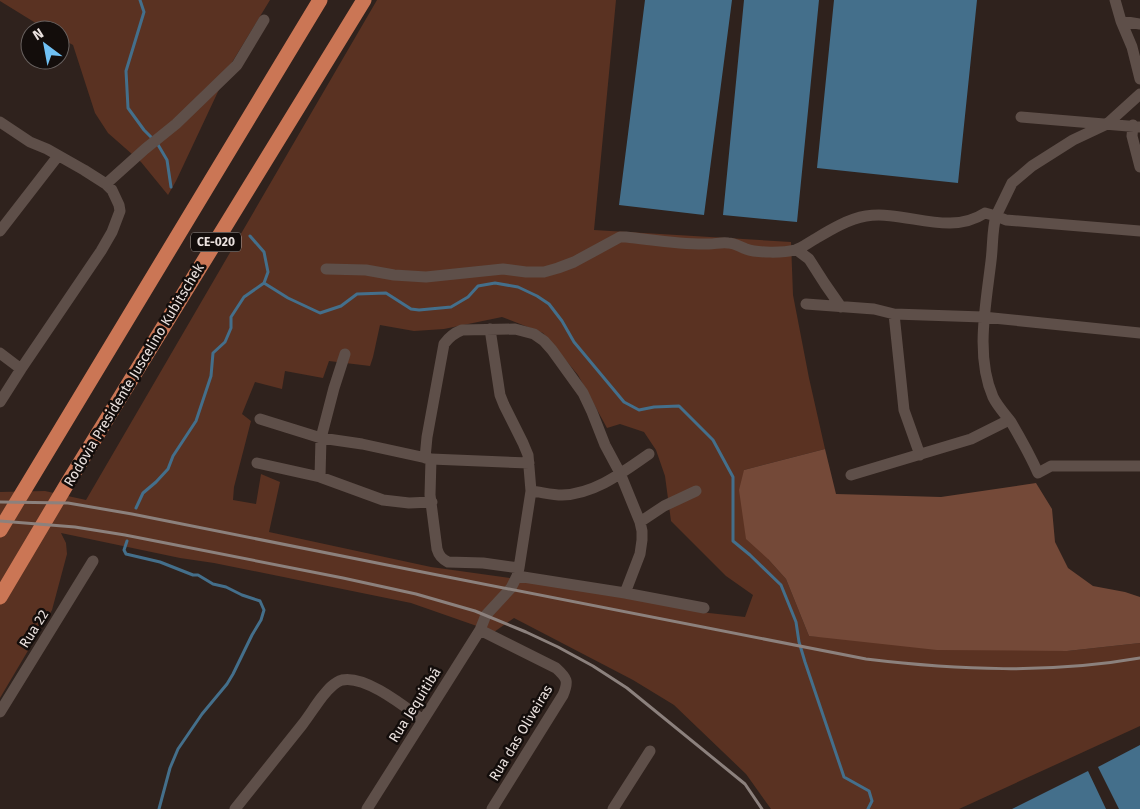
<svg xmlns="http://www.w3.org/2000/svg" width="1140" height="809" font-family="'Fira Sans',sans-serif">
  <rect width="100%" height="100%" fill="#2f221d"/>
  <path fill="#5a3222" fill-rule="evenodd" d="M0,0H270L231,64L176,181L168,195L141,162L108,133L95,113L73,45L60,38V30H47L0,1Z
    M377,0H616L594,230L791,242L793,295L809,378L825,449L744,470L768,559L786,579L809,636L1067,651L1140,643V726L959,809H771L746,774L674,705L633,680L514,618L494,632L411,603L214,563L180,558L61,533L66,543L67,554L52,610L0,698V492L45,491L86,500ZM502,317L543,333L578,375L607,428L620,424L644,432L656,450L665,476L671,521L726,576L753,595L745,617L700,612L560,585L431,567L269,532L280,482L261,474L256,504L233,500L234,487L251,421L242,414L255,382L282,389L285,371L323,378L329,361L370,366L373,357L380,325L414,331L444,329Z"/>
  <path fill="#744938" d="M825,449L836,494L941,497L1036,483L1052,509L1055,542L1068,568L1093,586L1125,592L1140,597V643L1067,651L937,650L809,636L786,579L768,559L746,539L739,490L744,470Z"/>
  <path fill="#446f8b" d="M645,0H732L704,215L619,205Z
    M744,0H819L797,222L723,215Z
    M834,0H977L958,183L817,168Z
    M1140,745V809H1119L1098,767Z
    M1088,771L1106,809H1012Z"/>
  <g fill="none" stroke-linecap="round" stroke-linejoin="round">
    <path stroke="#446f8b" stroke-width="3" d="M140,0L144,12L126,71L128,108L144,130L153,139
      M157,143L167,160L171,187
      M264,283L288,298L320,313L341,306L357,294L386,293L411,309L419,310L451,307L468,297L478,286L495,283L518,287L537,296L549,304L562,321L574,342L624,402L639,410L654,407L679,406L713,440L733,477V541L750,555L781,585L796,622L799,642L805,662L844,777L869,791L872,801L868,809
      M136,508L143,493L156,482L168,469L173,456L196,421L211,376L213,353L225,342L231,328V317L244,297L264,283L268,272L264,252L250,236
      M127,541L124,550L126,554L160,562L193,575H198L213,584L226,587L242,595L260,601L264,610L261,620L252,635L233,674L227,684L202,714L178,749L170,768L159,809"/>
    <path stroke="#5e4f49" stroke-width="11" d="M1115,0L1121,21L1140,24
      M1121,21L1132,47L1140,79
      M1021,117L1140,127
      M0,122L30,142L47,149L84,170L106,184L112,190L119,205L120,211L112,232L101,251L21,369L0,402
      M1133,125L1132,136L1140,167
      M106,184L145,149L176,124L237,65L264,20
      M0,231L58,156
      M1140,231L1006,220L996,216C992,230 993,246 991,261C986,304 975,356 993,397C998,407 1005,414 1011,422C1021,439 1030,455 1038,473L1051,466H1140
      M797,250L809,259L825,284L841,307
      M326,269L366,270L394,275L426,277L503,269L526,272H544L558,268L574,262L620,237H626C654,240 682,245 709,244C715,244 722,242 728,243C735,243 740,247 746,249C757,253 783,253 795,250C802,248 808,243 815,239C830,230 848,219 866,216C906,210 948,237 985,213L996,216L1012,183L1032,166L1073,140L1107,124L1140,94
      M806,304L874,309L894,314L983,317L1140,333
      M894,314L904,410L920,455
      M0,353L21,369
      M260,419L321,438L362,444L431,459L529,463
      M425,458L427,437L444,344C449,337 454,333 462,330L515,329L534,334L544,341L552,350L583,393L592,412L605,445L620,473L640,522L642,531V540L640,554L625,593
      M431,459L430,495L437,549C439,556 442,559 448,562L483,563L519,568
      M257,463L320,477L383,500L409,503L432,502
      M851,475L971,439L1009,420
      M320,477L321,438L334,388L345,354
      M531,491C541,492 552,495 562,495C595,494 623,472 649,454
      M640,522L664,506L696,491
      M517,576L625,593L704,608
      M480,630L556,668C567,678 569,681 563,695L492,809
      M0,712L93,561
      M235,809C257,781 280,753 302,725C309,716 315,706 322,697C327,691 334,682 342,680C366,675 405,707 423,720
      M367,809L480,630L486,615L511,588L517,576L519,568L531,491L528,455L523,443L504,405L500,395L490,329
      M613,809L650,751"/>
    <path stroke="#cb7655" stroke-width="15" d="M0,530L320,0
      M0,597L67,484L364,0"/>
    <path stroke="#8c817d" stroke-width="3" d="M0,502L68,503L132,514L407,569L866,659C957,670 1050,674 1140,658
      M0,521L75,527L125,535L343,578L416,594L475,611L526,632L558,647L593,666L627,688L745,784L762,809"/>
  </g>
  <g text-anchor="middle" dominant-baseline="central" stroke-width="5" stroke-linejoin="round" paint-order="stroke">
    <rect fill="#130d0b" stroke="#aaa29f" stroke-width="1" x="191" y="232.5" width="50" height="19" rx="4"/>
    <g font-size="12" font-weight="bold" fill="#ebe2df">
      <text x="216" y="242">CE-020</text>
    </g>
    <g font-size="14" fill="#ebe2df" stroke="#130d0b">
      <text transform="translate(134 375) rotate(-59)">Rodovia Presidente Juscelino Kubitschek</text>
      <text transform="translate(34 629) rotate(-58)">Rua 22</text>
      <text transform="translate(415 705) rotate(-58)">Rua Jequitibá</text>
      <text transform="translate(521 733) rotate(-59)">Rua das Oliveiras</text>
    </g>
  </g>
  <g transform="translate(45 45) rotate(328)"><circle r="24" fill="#130d0b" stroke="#696260"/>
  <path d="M0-4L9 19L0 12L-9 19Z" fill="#70c1f4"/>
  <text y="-8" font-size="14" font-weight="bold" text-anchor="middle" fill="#ebe2df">N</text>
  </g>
</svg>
